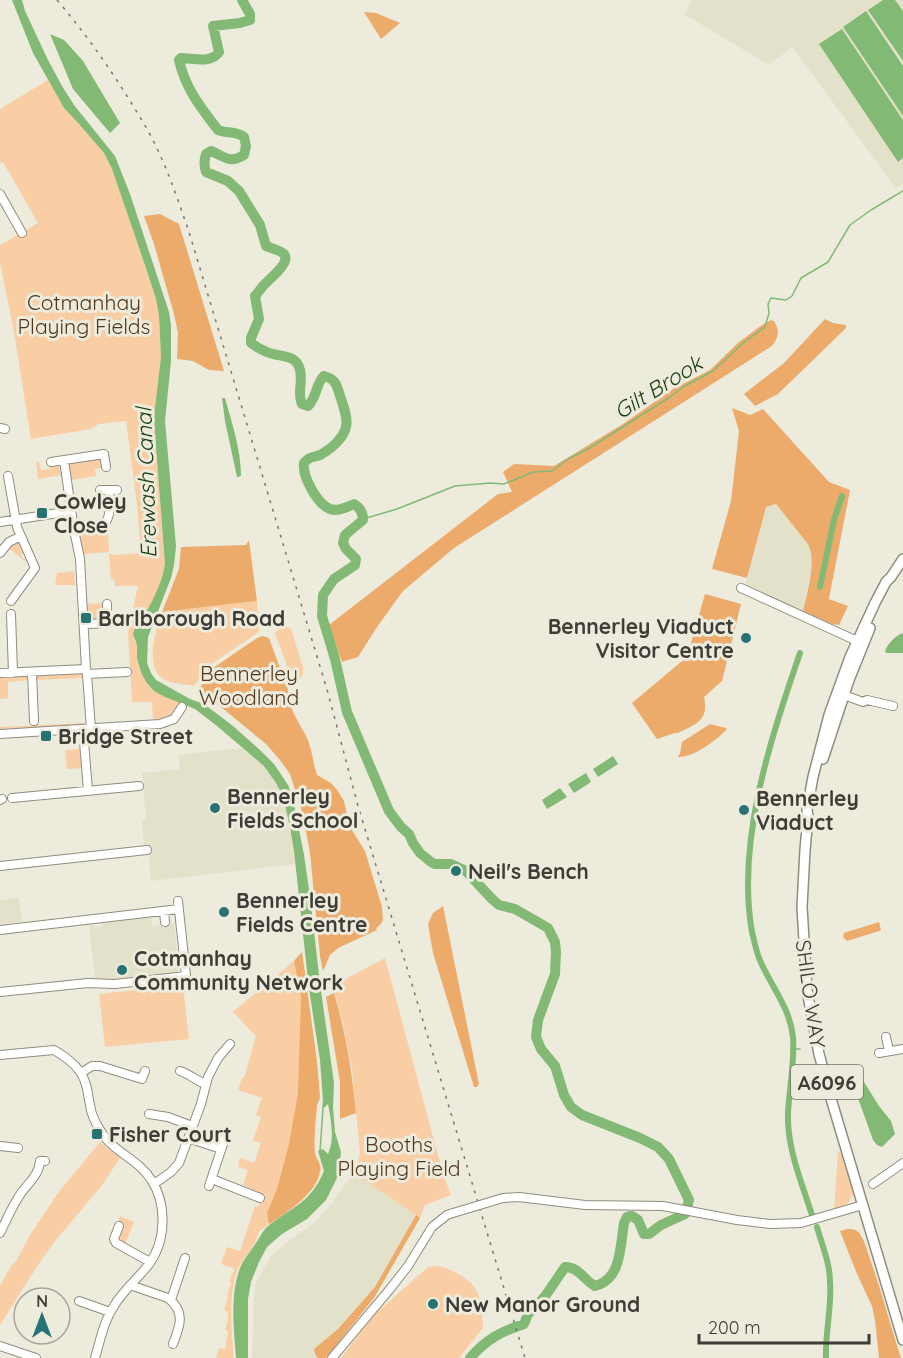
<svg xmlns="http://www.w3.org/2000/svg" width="903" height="1358" font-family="Quicksand,sans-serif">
  <rect width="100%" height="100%" fill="#edebdc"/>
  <path fill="#e4e1ca" d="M693,0H903V183L896,188L792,47L769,65L684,14Z
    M776,504L808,544L811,549V569L803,611L745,587L766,507Z
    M242,748L264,766L276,783L283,796L290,827L295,864L151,881L148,846H144L142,821L146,820L142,773L180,769L179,755Z
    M19,898L22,922L0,924V900Z
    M151,915L152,926L174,923L179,972L118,980L95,979L89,925L94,924L95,928L100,927L103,925L102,921Z
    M354,1173L416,1215L404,1238L375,1287L321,1348L320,1358H252L254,1298L255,1285L260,1275L271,1256L290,1240L315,1222L327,1209Z"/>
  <path fill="#facea5" d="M48,80L64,108L79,124L104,153L112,169L147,271L156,299L159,315L161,357L154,416L155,434L165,564C161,590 146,615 134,640L137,645V658L165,697L181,703C174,715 167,719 153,720L152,702H132L128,632L138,586H115V580L111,579L109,553L113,555L141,553L137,504L126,421L99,424L90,429L31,439L14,332L0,263V245L38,223L3,162L0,163V109Z
    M97,459L100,460L101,468L95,469L96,476L71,480L69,464Z
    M36,462H39L41,470L50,469L49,466H59L61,475L38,479Z
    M103,528L108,534L109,552L83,554L80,534Z
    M17,541H19L24,550L21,555L23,558L28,560L33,567L7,547Z
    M74,571L75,585H55L57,573Z
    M257,601L259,631L256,634L210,665L194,686C185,684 173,684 165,680C143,669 156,629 162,612Z
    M104,603V619L87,621L86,604Z
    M282,626L291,628L303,668V673L301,678H295L290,674L275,633Z
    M80,672L82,674L83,678L36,680V675Z
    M25,675L29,677V680L8,682V698L0,699V676Z
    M84,723L82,725L0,729V727Z
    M80,749L81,768L67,769L65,750Z
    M302,952L317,1062L320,1098L317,1105C316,1120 314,1136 315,1152C315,1158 321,1162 321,1169C319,1195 279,1217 260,1231C257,1235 257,1239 255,1243C250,1252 243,1259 239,1267C227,1292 232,1332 234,1358H216L219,1348L225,1349L228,1331L225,1330L228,1320V1312L224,1310L228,1297L227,1296L231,1283L229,1282L234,1270L233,1268L221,1264L227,1247L240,1251L255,1206L258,1207L263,1195L243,1185L248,1170L238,1167L240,1158L254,1163L261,1143L253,1140L261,1117L256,1115L262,1098L238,1090L242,1078H244L256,1036L233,1012L294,961Z
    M385,958L443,1174L451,1195L425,1205L420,1218L354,1173L358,1163L360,1153L352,1070L343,1023L332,984L340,982Z
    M183,985L189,1039L105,1047L99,994Z
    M100,1142L120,1158L103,1184L56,1240L40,1262L0,1325V1285L11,1266L16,1261L30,1235L58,1193Z
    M838,1151L843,1155L854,1193L847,1205L834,1211Z
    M120,1216L134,1222L125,1244L121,1242L119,1239L124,1224L118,1222Z
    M440,1266C453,1270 473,1280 478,1294C482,1304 482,1317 483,1328L459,1358H341L373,1316L428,1267Z"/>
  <path fill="#ecab6b" d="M364,12L376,13L400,23L381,39Z
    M160,214L179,224L224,371L209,370L193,361L177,359L178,333L174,314L154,244L144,216Z
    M825,319L833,323L846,325V328L778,394L755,406L744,394L784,363Z
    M771,320L774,321C780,331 779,337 772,346L454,548L403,591L377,627L358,657L342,662L329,625L498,494L512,492L503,472L514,464L554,466L623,424L673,389L710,370L739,342L762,325Z
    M732,408L750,415L763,409L829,482L850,490L829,599L848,606L839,625L832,624L803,611C807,593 817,561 808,544L776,504L766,507L747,578L712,569L731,501L739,431Z
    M249,540L257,601L162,612L179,569L181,547L246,545Z
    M705,594L741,604L722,681L704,697C709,721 696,724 678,733H675L657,739L632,703L687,657Z
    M262,636L269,638L288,690C288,709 299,721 307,738C312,749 313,763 317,775L331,783L337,790L344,801L350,827L365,851L382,907L383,920L380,925L376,928L377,930L338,948L330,955L323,971L320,956L310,853L303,815L290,774L280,760L266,744L199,689L213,668L257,638Z
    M710,724L726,728L727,729C717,740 693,758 678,757L680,753L682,742Z
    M443,906L479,1084L477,1087H474L433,953L428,924L433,913Z
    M879,922L881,930L879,931L847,941L843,937L844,933L847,932Z
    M302,952L317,1062L320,1098L317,1105C316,1120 313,1138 315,1153C316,1159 321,1163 320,1170C317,1194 287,1212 269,1224L267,1213L277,1189L289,1144L298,1093L301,996L294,961Z
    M334,993C346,1033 352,1072 356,1113L340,1119V1082L326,997Z
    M416,1215L420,1218L374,1298L326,1358H318L315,1354L314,1349L338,1329L375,1287Z
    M847,1229C852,1229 856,1229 859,1233C865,1240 867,1251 870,1259C882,1292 890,1325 901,1358H879L875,1320L872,1306L857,1274L840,1231Z"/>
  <path fill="#82b975" d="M12,0H22L25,11L48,60L62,86L74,105L115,156L130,194L169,312L171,326V361L165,421L176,546L174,565L171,578L148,637L147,663L151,673L156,680L190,699L204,704L233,726L261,751L274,764L288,785L293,799L304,855L310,896L320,984L334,1083L333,1108L335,1132L341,1152L338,1176L326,1200L307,1219L282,1234L267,1247L259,1262L251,1282L248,1299V1358H236C234,1332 230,1296 239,1271C242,1261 250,1252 256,1243C259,1239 262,1232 266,1228C290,1207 310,1205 324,1171L318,1151L323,1149L328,1154C335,1139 331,1120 328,1104L324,1108L322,1107L323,1101L320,1060L309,989L294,851L290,827L283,796L276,783L264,766L217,726L195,709L165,697L154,691L146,682L141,672L137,658V645L133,634L135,628L139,626C149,606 162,586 165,564L155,434L154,416L161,357L159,315L156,299L147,271L112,169L104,153L79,124L64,108L33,53Z
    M883,0H895L903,11V61L868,10Z
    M866,11L903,66V116L843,27Z
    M842,29L903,120V158L898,162L819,44Z
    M50,34L64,40L83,61L120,123L110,133L73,89Z
    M222,398H225C232,423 241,450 241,476L237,477L225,421Z
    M903,633V653H887L885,652C886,645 896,635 903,633Z
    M613,756L618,764L598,777L593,769Z
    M586,773L591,782L574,793L568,784Z
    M560,788L567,797L547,809L542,800Z
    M856,1080L864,1082L879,1106L891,1121L895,1134L882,1147L877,1145L873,1140L853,1084L854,1081Z"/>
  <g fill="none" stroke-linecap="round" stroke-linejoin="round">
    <path stroke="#82b975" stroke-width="1.5" d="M363,519L397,509L455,486L490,483L504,484L533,472L552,471L568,459L588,449L670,397L683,387L713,371L743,343L765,327L769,313L768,304L771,298L786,300L792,296L801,278L828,262L850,225L871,210L903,191
      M793,1049H800
      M320,1151L323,1108"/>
    <path stroke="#82b975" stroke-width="6" d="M820,587L834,520L842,496
      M800,653C771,738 736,841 752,932C754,940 756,950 759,958C770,985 790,1007 793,1037C795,1061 789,1090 788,1114C787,1149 802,1183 812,1215
      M817,1227C822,1245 830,1263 830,1282C832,1307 825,1333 826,1358"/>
    <path stroke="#82b975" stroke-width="10" d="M242,0L250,14V20L240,23L213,26L219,52C211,64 193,58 181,58L179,60C185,88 201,108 218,130C227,134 235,130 244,137L246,146L244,155C229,164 226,157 211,151L206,154C204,160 204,166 206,172L228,181L239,191L260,225L266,246C271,248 280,250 284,254C291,263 269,279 264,285C261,288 258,293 255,296L259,319L251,338V343C258,348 265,352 273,354C285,357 297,356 300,370C303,382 297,394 302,404L308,406C317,397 316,383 324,376C336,379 337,386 340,396C348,419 352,430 332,447C328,450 324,453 320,455C312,458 310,456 304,463C302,476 317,504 330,509C338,512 347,507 354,504C361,508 363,513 363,520L345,535L343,543L346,549L356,559L355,565L334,579L323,595L322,616L335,659L347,712L389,811L401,827L409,834L413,843L420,853L431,862L435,864H451L466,871L492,899L499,905L515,909L548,928L555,942L556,952L555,974L538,1020L536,1037L541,1049L555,1066L564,1095L571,1107L582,1115L640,1138L658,1147L669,1159L689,1200L685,1214L661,1225L649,1234H644L638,1220L632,1216L627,1217L624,1223C620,1246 622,1279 595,1286C584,1280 579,1267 565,1267L546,1295L535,1308L528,1314L524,1324C500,1332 487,1339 470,1358"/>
    <g stroke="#8f8d7f" stroke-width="10">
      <path id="minor" d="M0,194L22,233
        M0,428L5,429
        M64,460L74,530L80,559L86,669L87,674L91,729
        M51,462L104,454L106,467
        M8,476L17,527L35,568L11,601
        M100,490H117
        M0,522L71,511
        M74,530C109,525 111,527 109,490
        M0,553L9,542L21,536
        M741,588L857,641L862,639
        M11,614L13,673
        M84,624C104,623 108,627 107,604
        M32,672L34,721
        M0,673L86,669
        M87,674L127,672
        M841,694L863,702L867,700L893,706
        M83,729L88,791
        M0,734L160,724L174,719L182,707
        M12,798L139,786
        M0,800L2,799
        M0,866L147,850
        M178,901L187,985
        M164,911L165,922
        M0,930L179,909
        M0,992L88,983L115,984L186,976
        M886,1037L889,1051
        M879,1053L903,1049
        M0,1055L54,1050C66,1057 81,1068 85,1082C88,1089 88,1097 90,1105C91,1114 95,1122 100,1130C112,1152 139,1159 152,1181C167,1205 166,1241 149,1264C138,1279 123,1290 114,1306C104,1321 100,1341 95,1358
        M180,1071C190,1074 196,1081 206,1084
        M81,1073L92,1066H100L142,1079L145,1071
        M149,1114L168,1117L192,1126
        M188,1138L221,1149
        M0,1146L18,1148
        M212,1179L260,1198
        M154,1184L171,1172L179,1163L201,1104L208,1077L218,1058L230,1044
        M873,1184L903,1163
        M209,1186L225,1138
        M503,1198L519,1197L585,1205L663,1206L737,1220L770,1224L801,1223L863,1205
        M119,1226L114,1239L116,1243L150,1262
        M0,1233C6,1221 11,1209 18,1198C25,1185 39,1177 40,1161H45
        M130,1285L168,1298C186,1312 180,1326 173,1344
        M171,1300L185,1258
        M79,1301L110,1312
        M0,1346L36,1358
        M332,1358L390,1289L408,1266L432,1227L447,1215L453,1213"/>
    </g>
    <g stroke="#8f8d7f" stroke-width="12">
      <path id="major" d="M903,559L891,577L886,582L875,603L850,657L829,715L813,777L807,810L808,816L805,850L802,907L807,990L819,1054L832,1102L903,1340
        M823,759L849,680L870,628"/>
    </g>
    <use href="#minor" stroke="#fff" stroke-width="8"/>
    <use href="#major" stroke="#fff" stroke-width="9"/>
    <path stroke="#79786f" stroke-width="1.5" stroke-dasharray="3 6" stroke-linecap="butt" d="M57,0C92,41 120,83 147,129C165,161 177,197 189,232L328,693L358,806L525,1358"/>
    <g stroke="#8f8d7f" stroke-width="10" stroke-linecap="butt">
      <path id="minor-bridge" d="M453,1213L503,1198"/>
    </g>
    <use href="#minor-bridge" stroke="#fff" stroke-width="8"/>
  </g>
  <g fill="#277273" stroke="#edebdc" stroke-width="2">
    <rect x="36" y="507" width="12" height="12" rx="3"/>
    <rect x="80" y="612" width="12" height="12" rx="3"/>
    <circle cx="746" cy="638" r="6"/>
    <rect x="40" y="730" width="12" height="12" rx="3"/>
    <circle cx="215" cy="808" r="6"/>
    <circle cx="744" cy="810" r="6"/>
    <circle cx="456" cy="871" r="6"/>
    <circle cx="224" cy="912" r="6"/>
    <circle cx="122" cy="970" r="6"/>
    <rect x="91" y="1128" width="12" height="12" rx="3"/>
    <circle cx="433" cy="1304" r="6"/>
  </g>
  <g text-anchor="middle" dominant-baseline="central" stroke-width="6" stroke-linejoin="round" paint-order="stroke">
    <rect fill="#edebdc" stroke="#727168" stroke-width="1.5" x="791" y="1065" width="72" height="34" rx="4.5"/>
    <g font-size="20" font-weight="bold" fill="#3e3d37">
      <text x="827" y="1082">A6096</text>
    </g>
    <g font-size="21" fill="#52371c" stroke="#edebdc">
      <text x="84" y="302">Cotmanhay<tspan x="84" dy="24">Playing Fields</tspan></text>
      <text x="249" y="673">Bennerley<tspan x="249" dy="24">Woodland</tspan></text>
      <text x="399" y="1144">Booths<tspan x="399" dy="24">Playing Field</tspan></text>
    </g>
    <g font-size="21" font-weight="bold" fill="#3e3d37" stroke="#edebdc" text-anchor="start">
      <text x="54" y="501">Cowley<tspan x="54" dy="24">Close</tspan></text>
      <text x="98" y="618">Barlborough Road</text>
      <text x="734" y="626" text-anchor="end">Bennerley Viaduct<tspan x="734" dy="24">Visitor Centre</tspan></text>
      <text x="58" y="736">Bridge Street</text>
      <text x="227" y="796">Bennerley<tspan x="227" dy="24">Fields School</tspan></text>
      <text x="756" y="798">Bennerley<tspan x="756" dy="24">Viaduct</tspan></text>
      <text x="468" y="871">Neil's Bench</text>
      <text x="236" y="900">Bennerley<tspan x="236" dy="24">Fields Centre</tspan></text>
      <text x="134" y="958">Cotmanhay<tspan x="134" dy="24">Community Network</tspan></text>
      <text x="109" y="1134">Fisher Court</text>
      <text x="445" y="1304">New Manor Ground</text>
    </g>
    <g font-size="21" fill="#3e3d37" stroke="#edebdc">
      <text transform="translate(811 994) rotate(82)">SHILO WAY</text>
    </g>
    <g font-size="22" font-style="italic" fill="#173c0e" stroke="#edebdc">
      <text transform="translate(658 387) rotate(-32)">Gilt Brook</text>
      <text transform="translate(146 483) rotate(-92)">Erewash Canal</text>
    </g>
  </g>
  <g transform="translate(42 1316)"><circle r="28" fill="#edebdc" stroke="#a7a59a" stroke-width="1.5"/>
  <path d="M0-4.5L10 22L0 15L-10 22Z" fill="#277273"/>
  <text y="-9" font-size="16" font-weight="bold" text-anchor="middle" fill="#3e3d37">N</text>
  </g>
  <path d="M699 1334v9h170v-9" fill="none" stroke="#3e3d37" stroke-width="3"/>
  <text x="708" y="1334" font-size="18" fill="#3e3d37" stroke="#edebdc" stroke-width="4.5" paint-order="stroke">200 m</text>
</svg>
